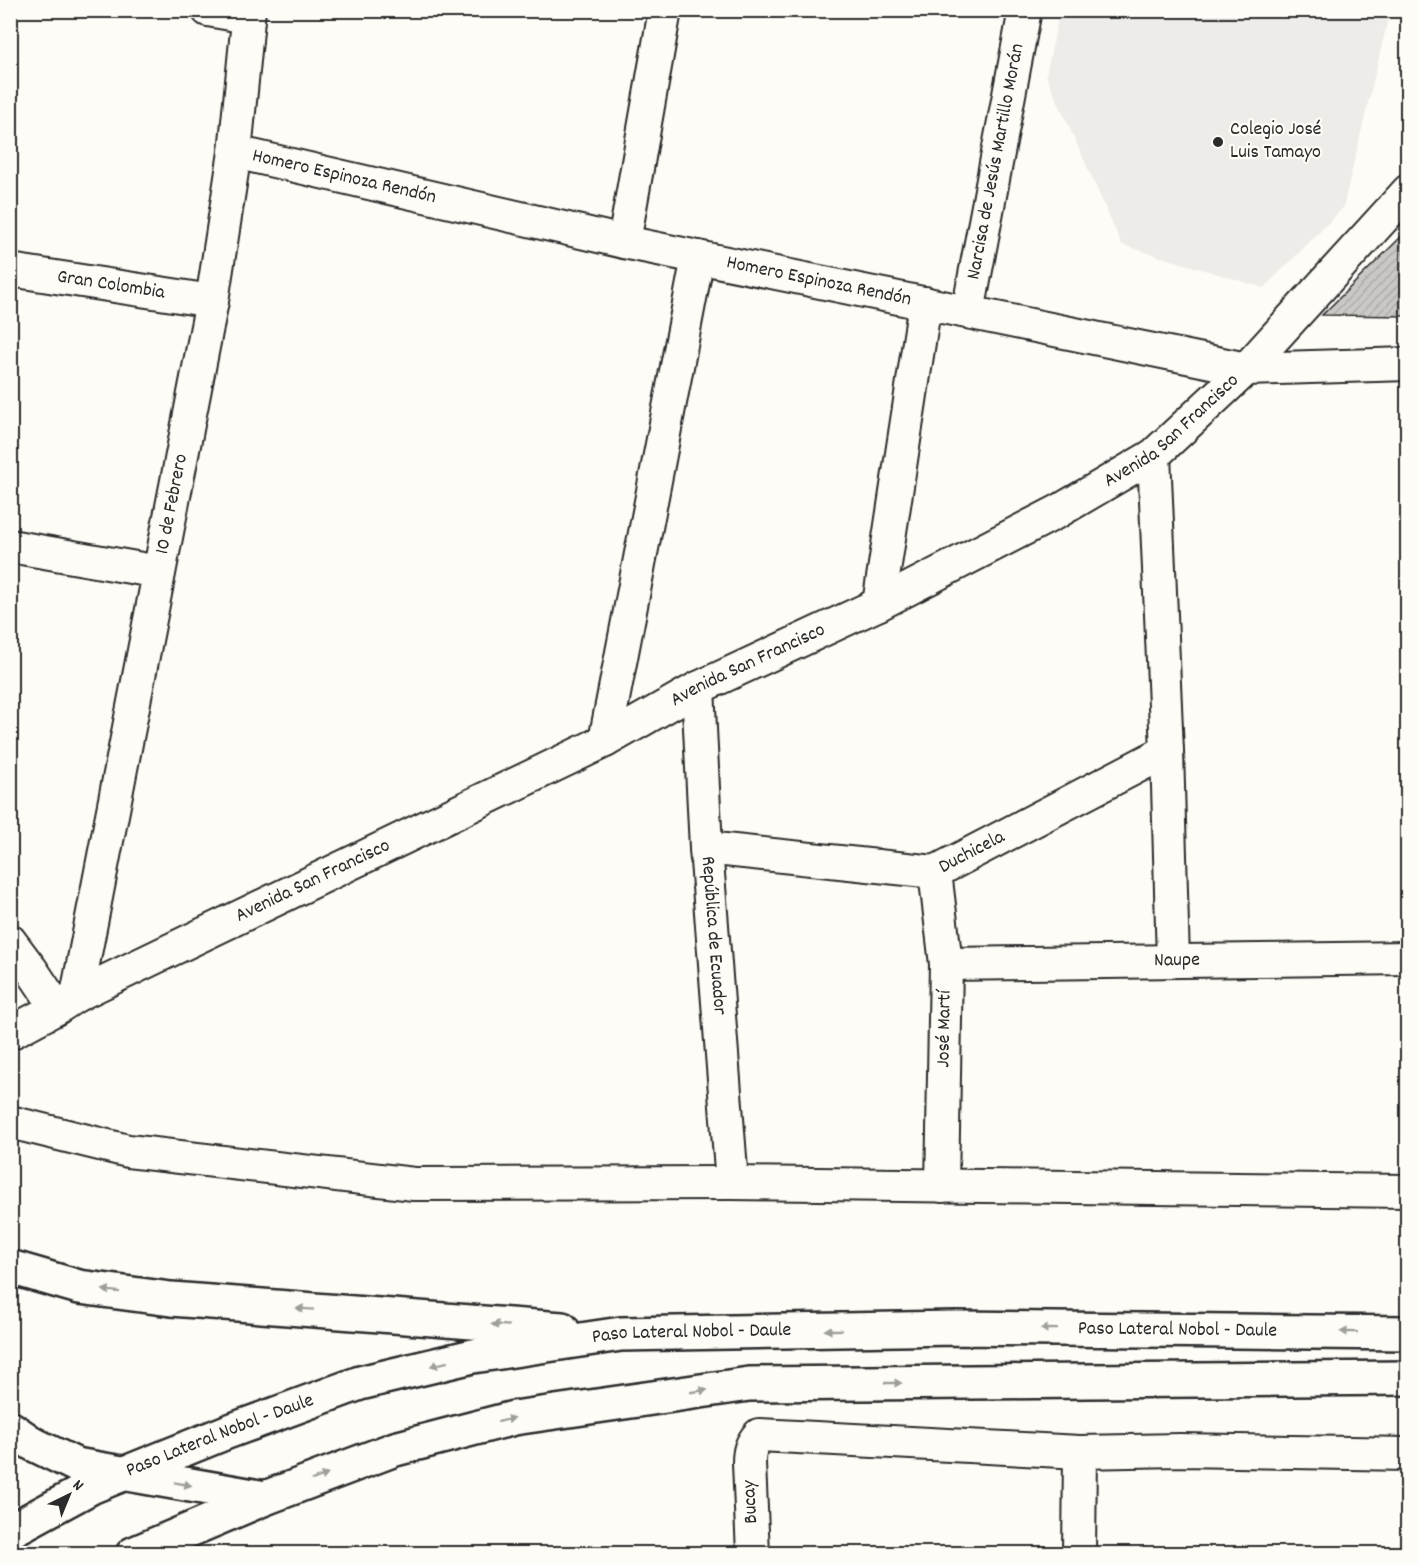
<svg xmlns="http://www.w3.org/2000/svg" width="1418" height="1564" font-family="Dekko,sans-serif">
  <defs>
    <pattern id="building-hatch" width="6" height="6" patternUnits="userSpaceOnUse" patternTransform="scale(1.5)"><rect width="6" height="6" fill="#c9c8c4"/><path d="M-1 1l2-2M0 6l6-6M5 7l2-2" fill="none" stroke="#adaca9"/></pattern>
  </defs>
  <rect width="100%" height="100%" fill="#fdfcf7"/>
  <filter id="ink" filterUnits="userSpaceOnUse"><feTurbulence type="fractalNoise" baseFrequency=".0167" numOctaves="2"/><feDisplacementMap in="SourceGraphic" scale="12" xChannelSelector="R" yChannelSelector="G"/><feConvolveMatrix kernelMatrix="1 2 1 2 8 2 1 2 1" color-interpolation-filters="sRGB"/></filter>
  <g filter="url(#ink)">
    <path fill="#edece8" d="M1060,10L1390,11L1343,208L1264,288L1122,245L1046,75Z"/>
    <path fill="url(#building-hatch)" stroke="#2b2b2b" stroke-width="1.5" d="M1408,230V316L1322,315Z"/>
    <g fill="none" stroke-linecap="round" stroke-linejoin="round">
      <g stroke="#2b2b2b" stroke-width="36">
        <g id="minor">
          <path d="M208,10L248,17"/>
          <path id="s1" d="M235,152L624,242L1246,369L1408,364"/>
          <path d="M624,242L665,10"/>
          <path id="s2" d="M10,270L212,301"/>
          <path id="s3" d="M968,312L1025,10"/>
          <path d="M10,546L159,572"/>
          <path d="M879,604L925,303"/>
          <path id="s4" d="M698,688L706,848L732,1183"/>
          <path d="M605,741L698,257"/>
          <path d="M1167,751L1173,961"/>
          <path id="s5" d="M706,848L935,872L1167,751L1154,455"/>
          <path d="M935,872L946,964L942,1186"/>
          <path d="M10,941L31,969L57,1008"/>
          <path id="s6" d="M946,964L1408,958"/>
          <path id="s7" d="M77,995L212,301L235,152L249,10"/>
          <path id="s8" d="M10,1033L57,1008L77,995L605,741L698,688L879,604L1059,511L1154,455L1246,369L1408,191"/>
          <path d="M10,1122L128,1151L414,1184L732,1183L1408,1191"/>
          <path d="M753,1554L749,1463C749,1451 751,1444 759,1435L1080,1452L1180,1450L1408,1454"/>
          <path d="M1079,1554L1080,1452"/>
        </g>
      </g>
      <g stroke="#2b2b2b" stroke-width="38">
        <g id="major">
          <path d="M10,1267L79,1287L171,1299L562,1329"/>
          <path d="M10,1428L33,1444L76,1465L265,1498"/>
          <path id="s9" d="M10,1531L91,1487L227,1432L360,1383L473,1356L621,1334L956,1328L1408,1333"/>
          <path d="M133,1554L265,1498L395,1449L514,1418L749,1384L1408,1378"/>
        </g>
      </g>
      <use href="#minor" stroke="#fdfcf7" stroke-width="32"/>
      <use href="#major" stroke="#fdfcf7" stroke-width="33"/>
    </g>
    <defs><path id="oneway-solid" d="M-6-.8H1V-3.2L6.5 0L1 3.2V.8H-6Z" transform="scale(1.5)"/></defs>
    <g fill="#9e9e9b">
      <use href="#oneway-solid" transform="translate(111 1291) rotate(-173)"/>
      <use href="#oneway-solid" transform="translate(305 1309) rotate(-176)"/>
      <use href="#oneway-solid" transform="translate(500 1325) rotate(-176)"/>
      <use href="#oneway-solid" transform="translate(1049 1329) rotate(-179)"/>
      <use href="#oneway-solid" transform="translate(833 1330) rotate(179)"/>
      <use href="#oneway-solid" transform="translate(1349 1332) rotate(-179)"/>
      <use href="#oneway-solid" transform="translate(439 1364) rotate(166)"/>
      <use href="#oneway-solid" transform="translate(893 1383)"/>
      <use href="#oneway-solid" transform="translate(699 1391) rotate(-8)"/>
      <use href="#oneway-solid" transform="translate(506 1420) rotate(-14)"/>
      <use href="#oneway-solid" transform="translate(320 1477) rotate(-20)"/>
      <use href="#oneway-solid" transform="translate(183 1484) rotate(10)"/>
    </g>
  </g>
  <circle fill="#2b2b2b" stroke="#fdfcf7" stroke-width="2" cx="1218" cy="142" r="6"/>
  <g text-anchor="middle" dominant-baseline="central" stroke-width="4.5" stroke-linejoin="round" paint-order="stroke">
    <g font-size="20" fill="#2b2b2b" stroke="#fdfcf7" text-anchor="start">
      <text x="1230" y="130">Colegio José<tspan x="1230" dy="23">Luis Tamayo</tspan></text>
    </g>
    <g font-size="20" fill="#2b2b2b" stroke="#fdfcf7">
      <text stroke="none"><textPath href="#s3" startOffset="153">Narcisa de Jesús Martillo Morán</textPath></text>
      <text stroke="none"><textPath href="#s1" startOffset="112">Homero Espinoza Rendón</textPath></text>
      <text stroke="none"><textPath href="#s1" startOffset="598">Homero Espinoza Rendón</textPath></text>
      <text stroke="none"><textPath href="#s2" startOffset="102">Gran Colombia</textPath></text>
      <text stroke="none"><textPath href="#s8" startOffset="1311">Avenida San Francisco</textPath></text>
      <text stroke="none"><textPath href="#s7" startOffset="500">10 de Febrero</textPath></text>
      <text stroke="none"><textPath href="#s8" startOffset="825">Avenida San Francisco</textPath></text>
      <text stroke="none"><textPath href="#s5" startOffset="272">Duchicela</textPath></text>
      <text stroke="none"><textPath href="#s8" startOffset="339">Avenida San Francisco</textPath></text>
      <text stroke="none"><textPath href="#s4" startOffset="248">República de Ecuador</textPath></text>
      <text stroke="none"><textPath href="#s6" startOffset="231">Naupe</textPath></text>
      <text transform="translate(945 1029) rotate(-89)">José Martí</text>
      <text stroke="none"><textPath href="#s9" startOffset="1203">Paso Lateral Nobol - Daule</textPath></text>
      <text stroke="none"><textPath href="#s9" startOffset="717">Paso Lateral Nobol - Daule</textPath></text>
      <text stroke="none"><textPath href="#s9" startOffset="231">Paso Lateral Nobol - Daule</textPath></text>
      <text transform="translate(751 1502) rotate(-93)">Bucay</text>
    </g>
  </g>
  <rect width="1418" height="1564" fill="none" stroke="#fdfcf7" stroke-width="36"/>
  <rect x="18" y="18" width="1382" height="1528" fill="none" stroke="#2b2b2b" stroke-width="2" filter="url(#ink)"/>
  <g transform="translate(69 1495) rotate(43)" stroke="#fdfcf7" stroke-width="4.5" paint-order="stroke">
  <path d="M0-4.5L10 22L0 15L-10 22Z" fill="#2b2b2b"/>
  <text y="-9" font-size="16" font-weight="bold" text-anchor="middle" fill="#2b2b2b">N</text>
  </g>
</svg>
